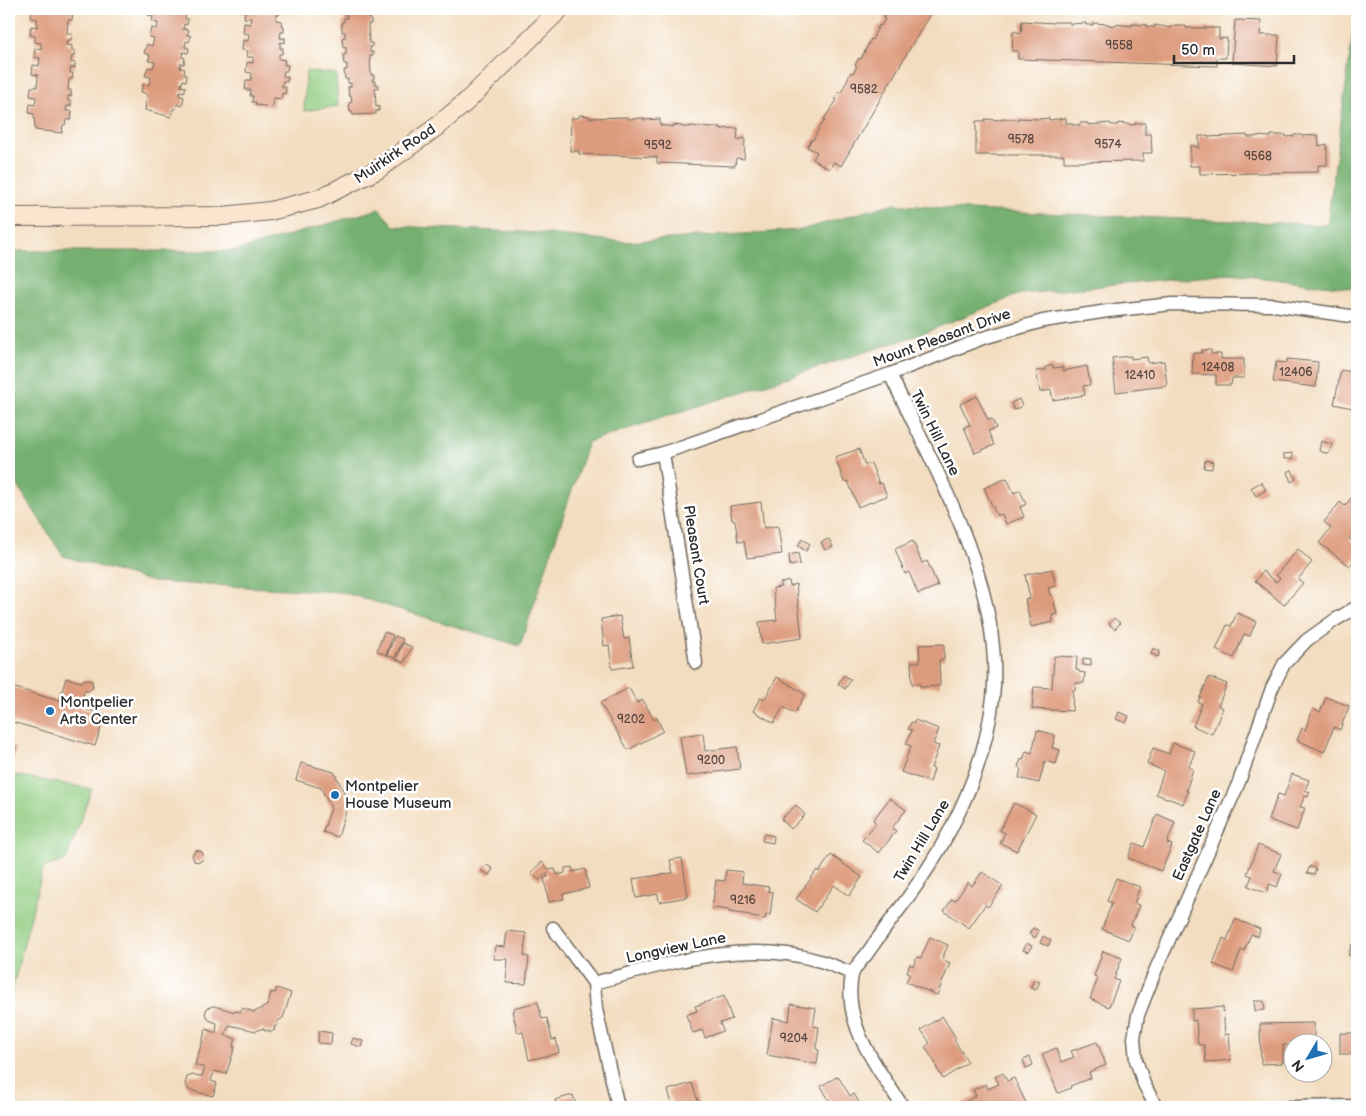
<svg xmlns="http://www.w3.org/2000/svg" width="1366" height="1116" font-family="'Balsamiq Sans',sans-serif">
  <rect width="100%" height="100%" fill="#fff"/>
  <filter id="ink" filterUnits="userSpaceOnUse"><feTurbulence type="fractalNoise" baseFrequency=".02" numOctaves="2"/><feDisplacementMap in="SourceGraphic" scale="10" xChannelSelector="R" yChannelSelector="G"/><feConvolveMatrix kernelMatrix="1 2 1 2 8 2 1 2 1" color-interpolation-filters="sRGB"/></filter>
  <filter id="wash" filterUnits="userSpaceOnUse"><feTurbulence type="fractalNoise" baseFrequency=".0096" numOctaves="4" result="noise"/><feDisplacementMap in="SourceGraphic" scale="20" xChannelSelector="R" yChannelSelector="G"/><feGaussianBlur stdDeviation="1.12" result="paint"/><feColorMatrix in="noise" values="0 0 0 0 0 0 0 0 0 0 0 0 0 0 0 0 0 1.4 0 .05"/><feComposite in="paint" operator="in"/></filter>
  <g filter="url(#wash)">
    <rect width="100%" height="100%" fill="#f3ddc0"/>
    <path fill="#91cc81" stroke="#5e7c56" d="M306,71L336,74L338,106L304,111Z
      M9,774L92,789L66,860L43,868L9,1003Z"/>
    <path fill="#74b06f" stroke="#506e4d" d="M1356,9H1357V289L1230,274L1020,294L921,334L588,442L520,646L342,592L153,582L63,556L9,472V251H235L379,209L394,226L539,233L625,242L801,230L891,204L969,210L1327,225Z"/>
    <g id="blocks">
      <path fill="#dd9b7e" d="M32,9H70V11L73,12L72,20H68L67,34H72L71,40H67L66,45L72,46V51H75L74,56H72L71,62L75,63V68L71,67L70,73H73L72,79H69L68,90H71V97L68,96V101H71V106H67L66,111H72L71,120H66L65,125H63L62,133L35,130L34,114L29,113L30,104L35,105L36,97L30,96L31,87H37L38,75L32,74L33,65L39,66L40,58L34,57L35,48L41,49V43L35,42V36L30,35L31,26L37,27V19L31,18Z
        M150,9H191L190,13L187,12L185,18L188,19L187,25L184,24L183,29L189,30L187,35L191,36L189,42L186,41L185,47L189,48L188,53L183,52L182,57L185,58L184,64L181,63L180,68L185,69L184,74L187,75L186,81L183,80L181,86L186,87L184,92L180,91L179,95L184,97L182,106L177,104L176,109H173L171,117L145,110L147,94L141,92L143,84L149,85L151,77L145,76L148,67L153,68L155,62L148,61L150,55L144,53L147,44L152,46L154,38L149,37L151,28L157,29L158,23L152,22L153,16L148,15Z
        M240,9H280L279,15H276V20L282,21L281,25L284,26V32H281L280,38H285V43L280,42V48H283L282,54H279V59L285,60L284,65H288L287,71H284L283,76L288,77L287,82L283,81L282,87H286L285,94L282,93L281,99L274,98L273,107L255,105L256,102H252L253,96H250L251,90H245L246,80H251L252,73L246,72L247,62L253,63V57H247L248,51L242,50L243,40L248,41L249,34L243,33L244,23L250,24L251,18H244L245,11H239Z
        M344,9L373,10L374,14L371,15V17L368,18V19H371V24H368L369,43H372V47H370V52H373V56H370L371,75H374V79H372V81H375V84H378V88H375L376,107L379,106V111H376V114L353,115L352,111L350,112L349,103L352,102L351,96H349L348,87H351V83H348V79H345L344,70H347V64H344L343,55H346V47L343,48L342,38L345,37V32H342V22H344V18H347V15H344Z
        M888,9H933L841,166L834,162L829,169L813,159L817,152L807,147L812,139L813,140L820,126H821L825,120L824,119L837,100L835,99L839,92L841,93L851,72L853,73L857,66L855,65L859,58L861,59L871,39L872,40L879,25L881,26L885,19L883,18Z
        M1235,20L1261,21L1260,35H1279L1277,66L1232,63Z
        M1022,21L1054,23V22H1070V24L1086,23V25H1093V23L1109,24V25L1116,26V24L1132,26V24L1147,25V27H1155V25L1171,28V26H1186V28H1219V39L1227,38L1226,58H1217V66L1018,59V51H1012L1013,31L1021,33Z
        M580,115L589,116V118L628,117V119L644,118V120L660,119V125L666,126L673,127V125L682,126V127H690V126L712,128V127H721V129L738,128L737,140L745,138L744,159L736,158L735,166L657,163V157L579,154V151H570L571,118H579Z
        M1002,118L1018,120V118L1038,119L1049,118V120L1066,118V123H1072V125H1080V123H1088V125L1110,123L1111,125H1118V123L1135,125V123H1145V135L1151,133L1152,153H1143V161L1064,162V155H976V121H985V119L1002,120Z
        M1247,135V137H1255V136L1271,137V135H1286V137L1294,136V135H1302V136L1318,135L1319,146L1327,144V165H1318V172L1200,174V166H1190V146H1196V147L1199,148V136H1208V137Z
        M1202,350H1211V354H1221V359H1244V378H1232L1231,385H1216V375L1192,374L1193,353H1202Z
        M1131,356V359L1147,357L1148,363L1164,361L1167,386L1116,392L1112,358Z
        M1287,359L1318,362L1316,387L1273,382L1276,362L1286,363Z
        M1053,365V368L1063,367V371L1087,366L1090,385L1083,386L1085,395L1053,400L1051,390L1040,392L1036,371L1046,370V367Z
        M1341,370L1357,373V397H1354L1352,408L1334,404Z
        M977,396L988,420L992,419L996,428L988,431L994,445L975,453L964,427L970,425L960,404Z
        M1019,399L1022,406L1014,410L1011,403Z
        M1321,441L1332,444L1329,454L1319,451Z
        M859,449L865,465L871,463L879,484L882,483L887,496L858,507L848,481L844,482L835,457Z
        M1293,453V459H1284V454Z
        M1205,460L1213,462L1212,469L1204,468Z
        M1292,470L1296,479L1291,482L1287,472Z
        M1007,478L1014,493L1020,490L1026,504L1020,507L1024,517L1006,524L1002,514L997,516L984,488Z
        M1261,482L1266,490L1256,496L1251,488Z
        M1352,497L1357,501V528L1349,539L1357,545V556L1350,566L1319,543L1331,528L1324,522L1340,502L1345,506Z
        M761,502L764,528L778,526L782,554L747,558L744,541L738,542L735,520H732L730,506Z
        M802,539L810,544L806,551L798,546Z
        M829,539L833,547L825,550L821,542Z
        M913,541L922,563L927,561L938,586L918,594L909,572L905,574L895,549Z
        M1298,549L1312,562L1298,579L1303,583L1284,605L1255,581L1263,571L1276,582L1280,578L1276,575Z
        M798,553L800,564L790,566L789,555Z
        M1052,569L1056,586L1048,588L1050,595H1052L1057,614L1052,615L1053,622L1031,627L1025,599L1030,598L1025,575Z
        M789,581L790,586L796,584L802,638L762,644L759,622L777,620L773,588L781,587L780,583Z
        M1237,613L1256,621L1250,636L1244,634L1234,658L1216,650L1227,625L1231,626Z
        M620,616L624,639L629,638L633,666L612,669L609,645L604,646L601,619Z
        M1114,618L1120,623L1115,629L1109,624Z
        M384,632L393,635L386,655L377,651Z
        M395,636L403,639L395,658L387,655Z
        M403,643L412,647L404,663L396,659Z
        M944,644V660H939L940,686L920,687V684H912L911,662H920L919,645Z
        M1153,648L1160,651L1158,657L1151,654Z
        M1054,656L1077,657L1076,670H1079V672L1085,673L1084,683H1076L1075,691L1073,690L1072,711L1032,709L1034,687L1052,688Z
        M1083,658L1091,659V666L1083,665Z
        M844,675L851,680L845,689L838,684Z
        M777,677L805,694L795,713L783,707L774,723L753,711L760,698L764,700Z
        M1209,677L1227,684L1218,706L1223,708L1212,734L1193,726L1202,704L1198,702Z
        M66,678L81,682L85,679L92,681L93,688L88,691H84L80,708L105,714L95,746L9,721V686L59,701Z
        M629,688L637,703L643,700L654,720L657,718L663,731L628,750L600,703Z
        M1326,697L1349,706L1340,730L1334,727L1324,752L1297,740L1302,728L1305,730L1313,709L1320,712Z
        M1119,712L1129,716L1126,723L1116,719Z
        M915,720L939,729L933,744L939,746L931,768L934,769L930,782L901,772L911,746L906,744L912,730L908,729L911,722L914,723Z
        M1037,730L1055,735L1052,748L1060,750L1056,764L1045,761L1039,783L1019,778L1021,768L1018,767L1021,759L1023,760L1026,751L1032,753Z
        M703,733L705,751L737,747L740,769L686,776L680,736Z
        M1173,743L1195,751L1189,767L1193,769L1186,791H1188L1183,804L1156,794L1164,771L1147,764L1153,748L1169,754Z
        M9,745L16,748L13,761L9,760Z
        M301,763L334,772L349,802L338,837L323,832L331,808L321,788L296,780Z
        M1292,774L1309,780L1305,790L1310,792L1308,797L1305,796L1300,807L1305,808L1297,830L1269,820L1278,794L1284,796Z
        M890,798L906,810L892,828L896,831L879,853L862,840L876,823L873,820Z
        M1014,803L1036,814L1017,851L1000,843L1005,833L1000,830Z
        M796,805L805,815L791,829L781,819Z
        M1157,814L1175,822L1167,843L1172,845L1161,871L1128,858L1134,843L1144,847Z
        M764,834L774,836L773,843L762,841Z
        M1258,845L1281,854L1274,871L1282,874L1277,887L1270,884L1266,893L1248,886L1252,876L1247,874Z
        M196,850L202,852L204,858L200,862L194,861L192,855Z
        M831,855L862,877L849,896L834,885L815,912L796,899L817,870L819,872Z
        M682,858L688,897L659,902L658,894L636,898L633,879L673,873L670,860Z
        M542,862L549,870L555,869L557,875L565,873V868L572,867L573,872L585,869L589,888L563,894L564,899L549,902L544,878L548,877L547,873L539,880L531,872Z
        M485,864L493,869L489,875L481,871Z
        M1310,866L1316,869L1314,875L1307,873Z
        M726,870L743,872L742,883L769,887L768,891L773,892L770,915H766L765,919L751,917V915L729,912V910L712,908L716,880L725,881Z
        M982,872L1003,886L988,907L985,905L969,928L944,911L952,899L955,901L968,882L972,886Z
        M1116,878L1140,887L1134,903L1139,905L1131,925L1134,927L1129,940L1102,929L1112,903L1107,901Z
        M1235,919L1260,929L1258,937L1251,934L1244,951L1241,950L1233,972L1213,964L1223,938L1227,940Z
        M1033,928L1039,931L1035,938L1029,934Z
        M507,931L526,933L524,956L529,957L526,984L506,983L508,959H494L495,946L505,947Z
        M1043,936L1051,940L1048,946L1040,943Z
        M930,937L948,945L942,959L950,963L937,995L906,982L910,973L907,972L910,964L913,966L917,957L921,958Z
        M1027,943L1032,946L1028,952L1023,950Z
        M1352,944L1357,946V958L1348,955Z
        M1103,951L1122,958L1114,979L1119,981L1109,1007L1090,999L1098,978L1094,976Z
        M1034,980L1040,982L1036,990L1030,988Z
        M277,988L291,993L283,1018L276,1022L278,1025L274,1027L275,1030L270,1032L269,1030L265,1031L263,1028L256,1031L229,1025L225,1035L236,1039L233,1047H235L226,1074L214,1071L211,1081L217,1083L213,1096L189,1090L185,1084L187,1077L193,1075L202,1076L205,1068L195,1065L206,1029L216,1033L217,1023L209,1020L205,1014L207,1008L214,1006L235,1012L236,1011L240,1012L242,1008L254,1012L268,1005L271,992L275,993Z
        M724,996L732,1019L720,1023L723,1031L705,1038L702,1030L693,1033L686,1015L697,1011L695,1006Z
        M1254,1001H1264L1265,1010L1255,1011Z
        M538,1002L542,1019L547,1018L552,1040L556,1039L559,1053L529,1060L523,1032L518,1033L512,1011L514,1010L513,1008Z
        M791,1004L816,1008L813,1026L819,1027L816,1049L819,1050L817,1064L767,1055L773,1018L789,1021Z
        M1223,1007L1225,1035L1229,1034L1231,1060L1206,1062L1204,1045H1198L1196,1020L1192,1021V1009Z
        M942,1016L956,1038L954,1040L968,1062L943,1079L936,1067L937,1066L925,1047L930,1043L921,1030Z
        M1314,1023V1044H1294V1045H1283V1063L1261,1064L1260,1024Z
        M1355,1025H1357V1054H1340V1033H1355Z
        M319,1031L332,1033L331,1044L318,1043Z
        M353,1038L363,1041L361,1047L351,1044Z
        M1097,1042L1106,1065L1089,1072L1091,1078L1070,1086L1071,1088L1058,1093L1042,1054L1056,1048L1061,1062L1074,1057L1071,1051Z
        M1030,1057L1033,1065L1026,1068L1023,1060Z
        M1003,1073L1007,1081L1014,1078L1028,1107H965L963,1103L976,1096L973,1090L986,1084L988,1089L999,1084L995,1077Z
        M838,1076L850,1096L854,1094L862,1107H833L821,1086Z
        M692,1083L700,1107H673L668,1090Z
        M573,1095L577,1107H557L555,1100Z"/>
    </g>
  </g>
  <g filter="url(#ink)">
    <use href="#blocks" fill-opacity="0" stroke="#71695f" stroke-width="1"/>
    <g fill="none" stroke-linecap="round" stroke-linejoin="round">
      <g stroke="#71695f" stroke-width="15">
        <path id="street" d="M890,374C935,470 1005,588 993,698C984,774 949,842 904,903C891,920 878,938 866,955C861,961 854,968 852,975C842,1025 878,1068 903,1107
          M663,453L696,663
          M638,459L663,453L890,374L983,338L1043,321L1108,311L1172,304L1274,305L1357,317
          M553,928L594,983
          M594,983C666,964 741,939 816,960C829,963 840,969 852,973
          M594,983L596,1009L618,1107
          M1156,1107L1144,1084L1136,1060L1134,1038L1138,1015L1156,969L1239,782L1272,688L1284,664L1307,640L1335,620L1357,607
          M1290,1107L1357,1106"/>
      </g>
      <g stroke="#71695f" stroke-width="20">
        <path id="secondary" d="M9,217L223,216L270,211L318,199L377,170L435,128L466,102L560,9"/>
      </g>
      <use href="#street" stroke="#fff" stroke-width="12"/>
      <use href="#secondary" stroke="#fbe5cf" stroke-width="18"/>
    </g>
  </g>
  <g fill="#1f6fb2" stroke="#fff" stroke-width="2">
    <circle cx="50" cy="711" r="5"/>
    <circle cx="335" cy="795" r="5"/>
  </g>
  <g text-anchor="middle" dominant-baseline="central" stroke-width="5" stroke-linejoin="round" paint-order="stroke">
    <g font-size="12" fill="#584740">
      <text x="1119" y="45">9558</text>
      <text x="864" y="89">9582</text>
      <text x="1021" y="139">9578</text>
      <text x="1108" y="144">9574</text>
      <text x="658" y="145">9592</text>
      <text x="1258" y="156">9568</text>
      <text x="1218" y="367">12408</text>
      <text x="1296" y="372">12406</text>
      <text x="1140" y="375">12410</text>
      <text x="631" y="719">9202</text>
      <text x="711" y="760">9200</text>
      <text x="743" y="900">9216</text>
      <text x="794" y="1038">9204</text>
    </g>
    <g font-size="15" fill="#2b2b2b" stroke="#fff">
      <text transform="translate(395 154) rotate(-34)">Muirkirk Road</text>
      <text transform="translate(942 338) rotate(-20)">Mount Pleasant Drive</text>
      <text transform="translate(935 433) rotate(64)">Twin Hill Lane</text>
      <text transform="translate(696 555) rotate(81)">Pleasant Court</text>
      <text transform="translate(1197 835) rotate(-66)">Eastgate Lane</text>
      <text transform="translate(922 841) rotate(-59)">Twin Hill Lane</text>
      <text transform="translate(676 948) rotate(-12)">Longview Lane</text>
    </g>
    <g font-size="15" fill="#2b2b2b" stroke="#fff" text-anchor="start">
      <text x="60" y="702">Montpelier<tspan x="60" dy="17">Arts Center</tspan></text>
      <text x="345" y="786">Montpelier<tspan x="345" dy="17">House Museum</tspan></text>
    </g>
  </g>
  <rect width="1366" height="1116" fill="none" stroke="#fff" stroke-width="30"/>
  <g transform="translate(1308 1058) rotate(232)"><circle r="24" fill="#ffffff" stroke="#aaaaaa"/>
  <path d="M0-4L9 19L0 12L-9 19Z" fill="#1f6fb2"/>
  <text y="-8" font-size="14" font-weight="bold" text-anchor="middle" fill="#2b2b2b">N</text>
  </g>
  <path d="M1174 55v8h120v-8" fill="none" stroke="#2b2b2b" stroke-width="2.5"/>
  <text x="1181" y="55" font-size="15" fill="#2b2b2b" stroke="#ffffff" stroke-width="4" paint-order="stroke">50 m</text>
</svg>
